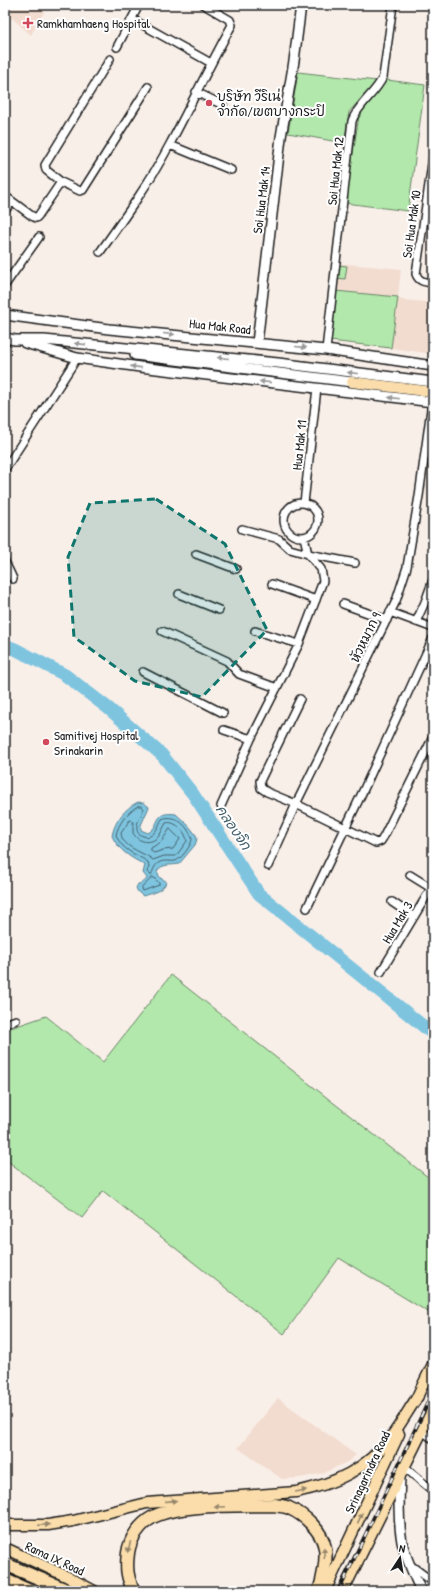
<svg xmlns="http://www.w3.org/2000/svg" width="438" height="1596" font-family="'Patrick Hand','Playpen Sans Thai',sans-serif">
  <rect width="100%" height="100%" fill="#f9efe9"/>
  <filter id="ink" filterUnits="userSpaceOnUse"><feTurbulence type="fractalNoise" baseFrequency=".025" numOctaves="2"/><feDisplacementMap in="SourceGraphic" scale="8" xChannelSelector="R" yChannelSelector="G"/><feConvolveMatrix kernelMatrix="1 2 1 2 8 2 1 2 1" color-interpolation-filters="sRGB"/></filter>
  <g filter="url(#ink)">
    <path fill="#f2dccf" d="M5,5H48L31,35L5,12Z
      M337,263L401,269L398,297L335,291Z
      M397,299L433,303V354L391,348Z
      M278,1398L356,1455L347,1462L324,1473L300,1478L282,1479L238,1448Z"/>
    <path fill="#b2e8ab" stroke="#678264" d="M298,72L377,81L349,112L344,143L288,133Z
      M387,80L425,85L408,211L345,203L359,116Z
      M338,265L347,266L345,279L336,278Z
      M335,291L398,297L391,348L330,341Z
      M171,975L433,1181V1315L339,1258L284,1334L103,1191L82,1218L5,1159V1030L46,1016L103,1062Z"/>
    <path fill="#7ec4df" stroke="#578191" d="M138,802L144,803L149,807L141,825V830L148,833C162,825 152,811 176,814L189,826L196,835L197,839L195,845L179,864C170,866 163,863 157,871L160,878L166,881C165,891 151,893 143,896L138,892L136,888L138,884C142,883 145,882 147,878L143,873L145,865C131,858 118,850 112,836C114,822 125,808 138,802Z"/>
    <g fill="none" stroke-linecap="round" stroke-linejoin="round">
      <path stroke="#435f6a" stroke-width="1" d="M138,806H142L144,809C142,815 136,822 137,829C137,833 140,835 143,836C154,840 158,826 162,819C175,813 189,827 192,839C192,844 181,860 175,861C168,862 163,859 157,864C153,868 153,872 151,875L147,872L149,867L148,862C136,854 122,851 116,835C118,824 128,811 138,806Z
        M131,820L133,822V833C138,842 150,845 158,837C161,834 163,828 166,823C175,820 186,832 187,841L176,856H164L153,860C144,852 122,848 121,833L129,821Z
        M170,829L180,839L173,849L163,850L154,853L151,851V848L161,842Z
        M153,877L159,883V885L143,891L142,888Z"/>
      <path stroke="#7ec4df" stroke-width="13" d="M5,645L15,649L65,675L108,708L162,755L193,794L259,894L433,1034"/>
      <g stroke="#1c1c1c" stroke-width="10">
        <path id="street" d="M132,19L211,63
          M117,47L139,5
          M5,79V78
          M196,92L223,105
          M170,145L231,170
          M433,157L416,274C419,282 425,282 433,283
          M61,182L80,191L83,190L148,87
          M5,196L32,216L36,218L38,216L61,182L46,170L45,165L110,59
          M5,211L12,201
          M100,252C125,217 150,182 170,144C191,105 210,64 232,25L230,20L204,5
          M5,285L39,237
          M326,350L352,121C358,104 376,93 383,77L393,5
          M5,469L77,358
          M304,503L317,388
          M284 520a17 17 0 1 1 34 0a17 17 0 1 1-34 0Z
          M304,537L308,554L355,563
          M196,554L236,569
          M5,562L13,579
          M272,584L316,600
          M179,594L219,610
          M343,604L387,620
          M390,612L433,628
          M416,622L425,602L433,580
          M162,631L227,661L239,674L277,688
          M255,631L299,644
          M143,672L223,713
          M300,699L260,781L261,788L267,792L296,804L376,843L381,841L384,836L433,737
          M224,730L251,739
          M221,806L251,739L299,644L323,581L321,569L308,554L290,549L279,539L242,529
          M268,866L296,804L396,601L407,567L419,496L432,402
          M410,875L431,888
          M392,902L414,917
          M307,908L364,789L433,638
          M381,972L433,885
          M5,1024L16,1020
          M422,1431L433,1439
          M404,1467L433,1491
          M409,1564L433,1582"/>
      </g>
      <g stroke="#1c1c1c" stroke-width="12">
        <path id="secondary" d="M5,315L109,329L326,350L433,366
          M5,338L15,340H44L278,363L433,382
          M25,343L77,358L140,367L433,402
          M257,343L281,137L294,61L301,5
          M135,355L352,382
          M400,1477C399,1498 398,1520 402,1542C406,1559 414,1575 421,1591"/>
      </g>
      <g stroke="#1c1c1c" stroke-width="13">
        <path id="primary" d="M352,382L433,392
          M415,1401L433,1364
          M5,1525H48L73,1521L147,1503L296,1492C335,1484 367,1469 391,1437C401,1424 409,1409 418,1396
          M5,1548L68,1577L94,1591
          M325,1591L399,1434
          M343,1591L433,1409"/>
      </g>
      <g stroke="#1c1c1c" stroke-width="15">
        <path id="highway" d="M5,1564L69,1591
          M5,1580L30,1591
          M134,1591C127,1578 126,1568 128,1553C130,1538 140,1524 153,1517C180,1503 242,1506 274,1505C279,1506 285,1506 289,1508C305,1515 322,1531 325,1548C327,1560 323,1580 319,1591"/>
      </g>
      <use href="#street" stroke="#fff" stroke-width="7"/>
      <use href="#secondary" stroke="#fff" stroke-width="9"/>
      <use href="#primary" stroke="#faddab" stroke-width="10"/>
      <use href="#highway" stroke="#faddab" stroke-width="12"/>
      <g stroke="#1c1c1c" stroke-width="3.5">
        <path id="rail" d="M339,1591L433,1391"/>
      </g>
      <use href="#rail" stroke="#fff" stroke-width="2" stroke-dasharray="6" stroke-linecap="butt"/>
    </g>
    <defs><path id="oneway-solid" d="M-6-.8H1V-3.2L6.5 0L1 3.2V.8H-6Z"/></defs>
    <g fill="#999">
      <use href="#oneway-solid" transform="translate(169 334) rotate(5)"/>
      <use href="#oneway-solid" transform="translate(80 344) rotate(-174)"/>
      <use href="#oneway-solid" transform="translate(301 347) rotate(5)"/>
      <use href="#oneway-solid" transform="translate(223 358) rotate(-175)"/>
      <use href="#oneway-solid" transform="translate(136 367) rotate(-172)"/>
      <use href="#oneway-solid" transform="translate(353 373) rotate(-173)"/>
      <use href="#oneway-solid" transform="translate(265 382) rotate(-173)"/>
      <use href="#oneway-solid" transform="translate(394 398) rotate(-173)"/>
    </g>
    <g fill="#96866b">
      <use href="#oneway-solid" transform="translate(301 1491) rotate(-10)"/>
      <use href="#oneway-solid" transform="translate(171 1501) rotate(-5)"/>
      <use href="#oneway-solid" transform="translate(220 1507) rotate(178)"/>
      <use href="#oneway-solid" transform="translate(360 1518) rotate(-65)"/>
      <use href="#oneway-solid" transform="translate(44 1525) rotate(-3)"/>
      <use href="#oneway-solid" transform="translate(129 1547) rotate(106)"/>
      <use href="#oneway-solid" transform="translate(324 1553) rotate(-92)"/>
    </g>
  </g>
  <path fill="#0f766e" fill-opacity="0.2" stroke="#0f766e" stroke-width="3" stroke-dasharray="8 5" stroke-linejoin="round" d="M156,499L225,544L267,630L202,697L135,681L74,637L68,557L90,503Z"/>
  <g fill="#d1495b" stroke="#fff" stroke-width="1.5">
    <path d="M26 17h4v4h4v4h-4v4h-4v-4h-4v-4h4z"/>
    <circle cx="209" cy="103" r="4"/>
    <circle cx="46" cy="742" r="4"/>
  </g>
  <g text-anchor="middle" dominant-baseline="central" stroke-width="4" stroke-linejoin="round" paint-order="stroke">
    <g font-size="13" fill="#1c1c1c" stroke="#fff" text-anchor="start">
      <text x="37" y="23">Ramkhamhaeng Hospital</text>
      <text x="217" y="96">บริษัท วีริเน่<tspan x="217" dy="15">จำกัด/เขตบางกระปิ</tspan></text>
      <text x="54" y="735">Samitivej Hospital<tspan x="54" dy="15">Srinakarin</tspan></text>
    </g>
    <g font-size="13" fill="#1c1c1c" stroke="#fff">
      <text transform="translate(335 171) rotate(-84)">Soi Hua Mak 12</text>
      <text transform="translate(261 200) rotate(-83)">Soi Hua Mak 14</text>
      <text transform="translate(411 224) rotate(-82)">Soi Hua Mak 10</text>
      <text transform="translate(220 326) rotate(6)">Hua Mak Road</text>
      <text transform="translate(299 445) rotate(-84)">Hua Mak 11</text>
      <text transform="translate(365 637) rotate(-64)">หัวหมาก 9</text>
      <text transform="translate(397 922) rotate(-59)">Hua Mak 3</text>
      <text transform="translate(367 1472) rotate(-65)">Srinagarindra Road</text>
      <text transform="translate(55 1558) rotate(25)">Rama IX Road</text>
    </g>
    <g font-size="14" font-style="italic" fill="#435f6a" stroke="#fff">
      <text transform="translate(234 827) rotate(56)">คลองจิก</text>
    </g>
  </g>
  <rect width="438" height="1596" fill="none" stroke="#fff" stroke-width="20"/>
  <rect x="10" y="10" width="418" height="1576" fill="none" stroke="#1c1c1c" stroke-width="1.5" filter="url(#ink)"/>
  <g transform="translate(400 1558) rotate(12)" stroke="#ffffff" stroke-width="3" paint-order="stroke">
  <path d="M0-3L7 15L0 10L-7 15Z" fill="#1c1c1c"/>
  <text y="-6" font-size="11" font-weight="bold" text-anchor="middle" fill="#1c1c1c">N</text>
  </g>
</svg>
